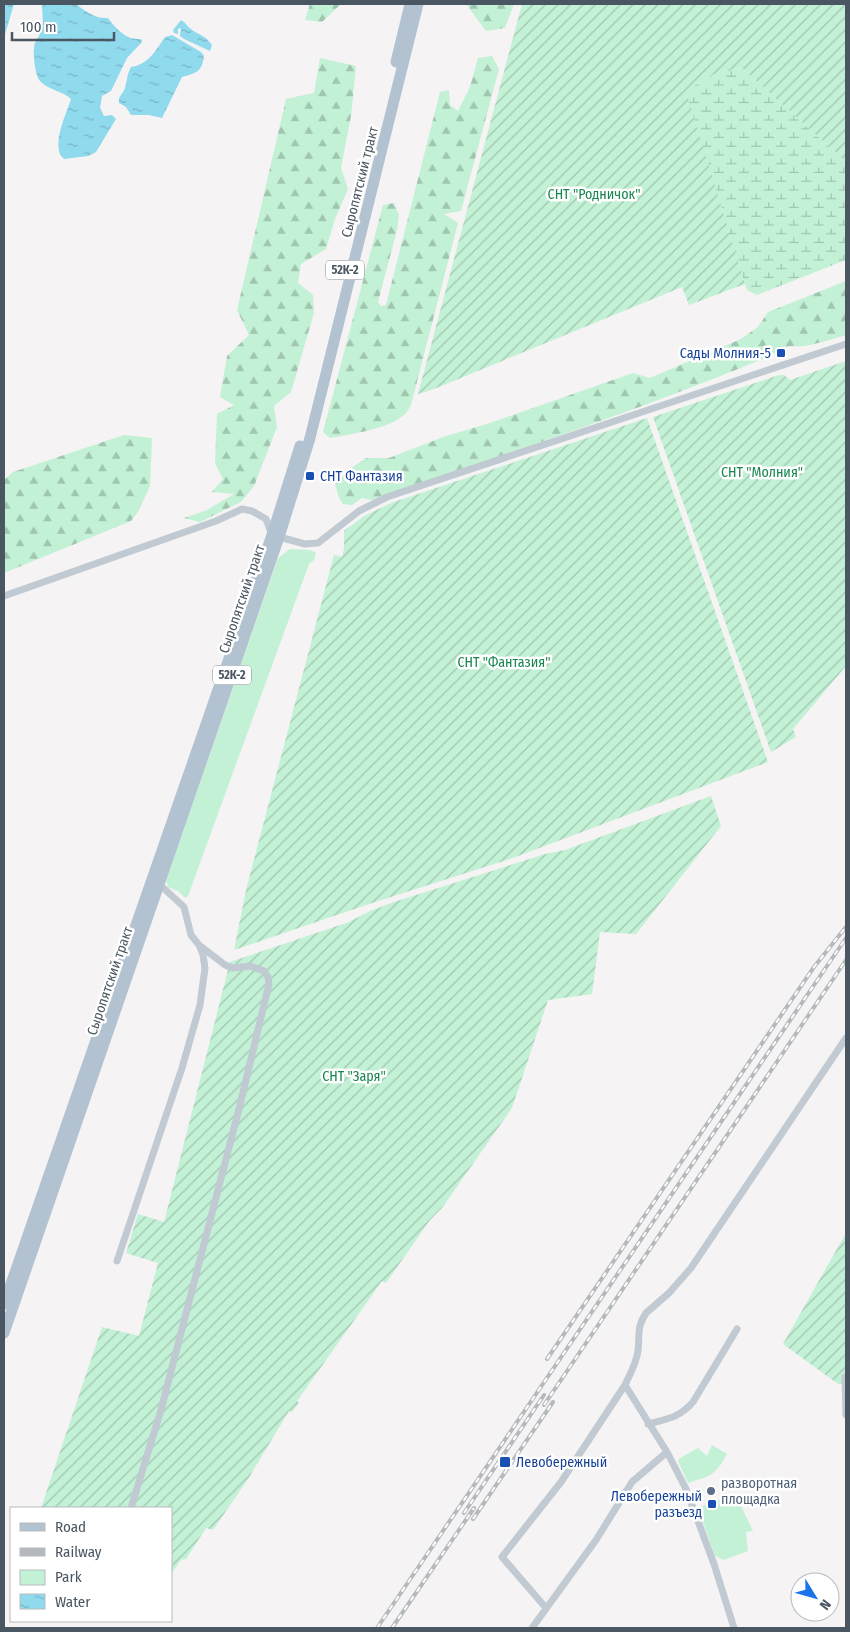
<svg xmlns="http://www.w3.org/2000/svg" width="850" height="1632" font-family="'Fira Sans Condensed',sans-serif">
  <defs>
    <pattern id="forest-firs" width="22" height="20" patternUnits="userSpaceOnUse" patternTransform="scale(1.25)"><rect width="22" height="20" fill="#c3f1d5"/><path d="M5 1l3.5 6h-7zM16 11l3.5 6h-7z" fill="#a0c6b0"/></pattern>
    <pattern id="wetland-marsh" width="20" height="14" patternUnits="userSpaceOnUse" patternTransform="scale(1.25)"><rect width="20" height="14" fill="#c3f1d5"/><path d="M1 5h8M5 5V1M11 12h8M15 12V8" fill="none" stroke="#a0c6b0"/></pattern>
    <pattern id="garden-furrows" width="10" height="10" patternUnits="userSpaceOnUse" patternTransform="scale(1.25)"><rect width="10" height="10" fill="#c3f1d5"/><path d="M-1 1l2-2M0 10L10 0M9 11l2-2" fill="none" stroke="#a0c6b0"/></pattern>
    <pattern id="water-ripples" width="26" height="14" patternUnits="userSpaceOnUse" patternTransform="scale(1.25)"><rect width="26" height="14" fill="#90daee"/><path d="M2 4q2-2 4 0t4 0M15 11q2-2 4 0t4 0" fill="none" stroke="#78b4c4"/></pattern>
  </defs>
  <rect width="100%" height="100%" fill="#f5f3f3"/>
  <path fill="#c3f1d5" d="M290,549L310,550L316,553L314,560L309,564L188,896L185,898L178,891L168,887L166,881L278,558Z
    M712,1445L727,1454C715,1476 712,1475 688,1483L678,1461L680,1458L698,1448L707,1456Z
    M731,1495H736L753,1531L746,1532L748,1551L724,1560L715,1556L698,1508Z"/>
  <path fill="url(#forest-firs)" d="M310,4H341L322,22L305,20Z
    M466,4H514L505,28L486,31Z
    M492,56L499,69L461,211L444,214L458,223L411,405C409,408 407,412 405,414C389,429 351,434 330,438L323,432L383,205L394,203L399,215L397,230L378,302L381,306L386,305L440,92L449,90L450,105L458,111L470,87L478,58Z
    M320,58L356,66L351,116L341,168L348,189L335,219L326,249L301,264L298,283L313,295L314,313L291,392L274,406L277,427L254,486L241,502L200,522L184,518L207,510L234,494L212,492L223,479L215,463L217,414L234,405L220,397L227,356L249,335L237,310L286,99L314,93Z
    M846,281V335C834,339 822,342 810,345C794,349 788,341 772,355C641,410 506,454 372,500L362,498L352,505L343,504L339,498L335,484L347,471L366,458H389L446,436L490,423L633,373L650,378L741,339L758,327L768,312Z
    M124,435L152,438L150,486L138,512L131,521L4,573V480L13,472Z"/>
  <path fill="url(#wetland-marsh)" d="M742,68L846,162V260L757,295L747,290L745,284L685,91L712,75Z"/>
  <path fill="url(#garden-furrows)" d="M522,4H846V162L742,68L712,75L686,91L745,284L689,305L682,287L434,389L418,394Z
    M846,361V666L793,729L796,737L771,752L653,417L779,375H784L790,380Z
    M647,418L768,762L510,859L372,903L234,950L246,890L334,555L342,557L344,549V531L364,516L391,503Z
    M711,796L721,826L636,934L600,932L592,994L548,1000L512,1108L442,1208L430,1220L386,1283L382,1281L297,1401L299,1403L292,1412L289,1411L248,1479L213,1530L206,1528L186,1559L181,1560L171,1574V1508H41L102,1327L139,1336L158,1263L126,1253L138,1214L164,1222L230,962L349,922L370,911L394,902L545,854L565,850Z
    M846,1233V1383L838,1384L783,1344Z"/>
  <path fill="url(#water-ripples)" d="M4,4H14L4,38Z
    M44,4H76C86,12 96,19 108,18C117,30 126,40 141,39L142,42L127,58L111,91L102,96L100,108L104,116L112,115L116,119L96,152L88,156L64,159C50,147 66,115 71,99C63,91 48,90 40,81C35,75 32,51 35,43C38,37 41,35 40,28L43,24L42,6Z
    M181,20C186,23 187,26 191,29C200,36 204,34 212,45L210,51L184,39L180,36L181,28L178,29V34L174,33L173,30Z
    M172,35L201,52L204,56C202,73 195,73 182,77L162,118L149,115H131L126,107L119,103C118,96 123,94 125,88C127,81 127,74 131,67C148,65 156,50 165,37Z"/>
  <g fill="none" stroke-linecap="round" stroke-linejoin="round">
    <path stroke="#c1cad2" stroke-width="7" d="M4,596L216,521L242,509L252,511L266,519L272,535L305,544L318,543L359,511L387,497L846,344
      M117,1261L182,1068L200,1005L205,968L203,955L200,947
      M845,1377L846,1415
      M648,1424C667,1419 679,1418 693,1402L737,1329
      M131,1508L161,1410L239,1109L269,984L268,977L264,971L250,966L233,968L225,965L199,945L191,935L184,907L159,884
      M546,1608L502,1557L561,1482L625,1385
      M532,1628L596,1540L632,1482L667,1452
      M734,1628L714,1564L686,1489L667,1452L625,1385C630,1374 636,1364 638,1351C640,1336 636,1328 646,1313L669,1293L691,1268L846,1038"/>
    <path stroke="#b3c2d1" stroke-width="11" d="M396,62L410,4
      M4,1304L272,535L300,446
      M4,1333L279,537L310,438L418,4"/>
    <g stroke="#b5b8bd" stroke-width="4">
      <path id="rail" d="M547,1359L814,967L846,927
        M544,1405L846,960
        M464,1513L544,1395
        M473,1519L553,1402
        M377,1628L846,938
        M392,1628L474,1508"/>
    </g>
    <use href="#rail" stroke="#fff" stroke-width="2" stroke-dasharray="5.5" stroke-linecap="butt"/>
  </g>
  <g fill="#1a4fb4" stroke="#fff" stroke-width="2">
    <rect x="776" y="348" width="10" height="10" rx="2.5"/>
    <rect x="305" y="471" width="10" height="10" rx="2.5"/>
    <rect x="499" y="1456" width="12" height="12" rx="2.5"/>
    <rect x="707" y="1499" width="10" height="10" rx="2.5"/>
  </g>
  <circle fill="#5c6f8a" stroke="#fff" stroke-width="2" cx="711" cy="1491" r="5"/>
  <g text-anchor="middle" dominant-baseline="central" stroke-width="5" stroke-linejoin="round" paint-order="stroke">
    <g fill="#fff" stroke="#808990" stroke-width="1">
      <rect x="326" y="260.5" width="38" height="19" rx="4"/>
      <rect x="213" y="665.5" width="38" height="19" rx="4"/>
    </g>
    <g font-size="12" font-weight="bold" fill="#4a5661">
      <text x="345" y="270">52К-2</text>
      <text x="232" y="675">52К-2</text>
    </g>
    <g font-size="14" fill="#4a5661" stroke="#fff">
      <text transform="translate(360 182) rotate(-76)">Сыропятский тракт</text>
      <text transform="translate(242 599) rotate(-71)">Сыропятский тракт</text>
      <text transform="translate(110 981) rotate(-71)">Сыропятский тракт</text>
    </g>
    <g font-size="14" fill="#17864f" stroke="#fff">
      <text x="594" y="194">СНТ "Родничок"</text>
      <text x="762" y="472">СНТ "Молния"</text>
      <text x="504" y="662">СНТ "Фантазия"</text>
      <text x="354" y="1076">СНТ "Заря"</text>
    </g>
    <g font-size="14" fill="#164399" stroke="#fff" text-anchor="end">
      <text x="771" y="353">Сады Молния-5</text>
      <text x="320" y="476" text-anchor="start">СНТ Фантазия</text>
      <text x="516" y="1462" text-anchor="start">Левобережный</text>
      <text x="702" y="1496">Левобережный<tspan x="702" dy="16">разъезд</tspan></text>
    </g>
    <g font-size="14" fill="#4e5e75" stroke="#fff" text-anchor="start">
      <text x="721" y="1483">разворотная<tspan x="721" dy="16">площадка</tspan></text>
    </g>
  </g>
  <rect width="850" height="1632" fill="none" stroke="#4a5661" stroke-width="10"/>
  <rect x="10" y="1507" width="162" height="115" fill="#ffffff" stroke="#b7bbc0"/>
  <rect x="20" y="1523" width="25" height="8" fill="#b3c2d1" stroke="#b7bbc0"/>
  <text x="55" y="1532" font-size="15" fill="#4a5661">Road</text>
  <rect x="20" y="1548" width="25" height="8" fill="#b5b8bd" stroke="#b7bbc0"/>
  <text x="55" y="1557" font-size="15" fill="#4a5661">Railway</text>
  <rect x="20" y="1570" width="25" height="15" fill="#c3f1d5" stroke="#b7bbc0"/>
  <text x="55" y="1582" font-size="15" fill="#4a5661">Park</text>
  <rect x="20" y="1594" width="25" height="15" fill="url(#water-ripples)" stroke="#b7bbc0"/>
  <text x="55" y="1607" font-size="15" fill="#4a5661">Water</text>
  <g transform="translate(815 1597) rotate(127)"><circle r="24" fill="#ffffff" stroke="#b7bbc0"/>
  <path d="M0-4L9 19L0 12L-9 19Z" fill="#1a73e8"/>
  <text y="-8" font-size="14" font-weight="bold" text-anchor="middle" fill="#4a5661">N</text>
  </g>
  <path d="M12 32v8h102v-8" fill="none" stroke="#4a5661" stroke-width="2.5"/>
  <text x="20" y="32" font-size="15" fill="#4a5661" stroke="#ffffff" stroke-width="4" paint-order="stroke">100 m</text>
</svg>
